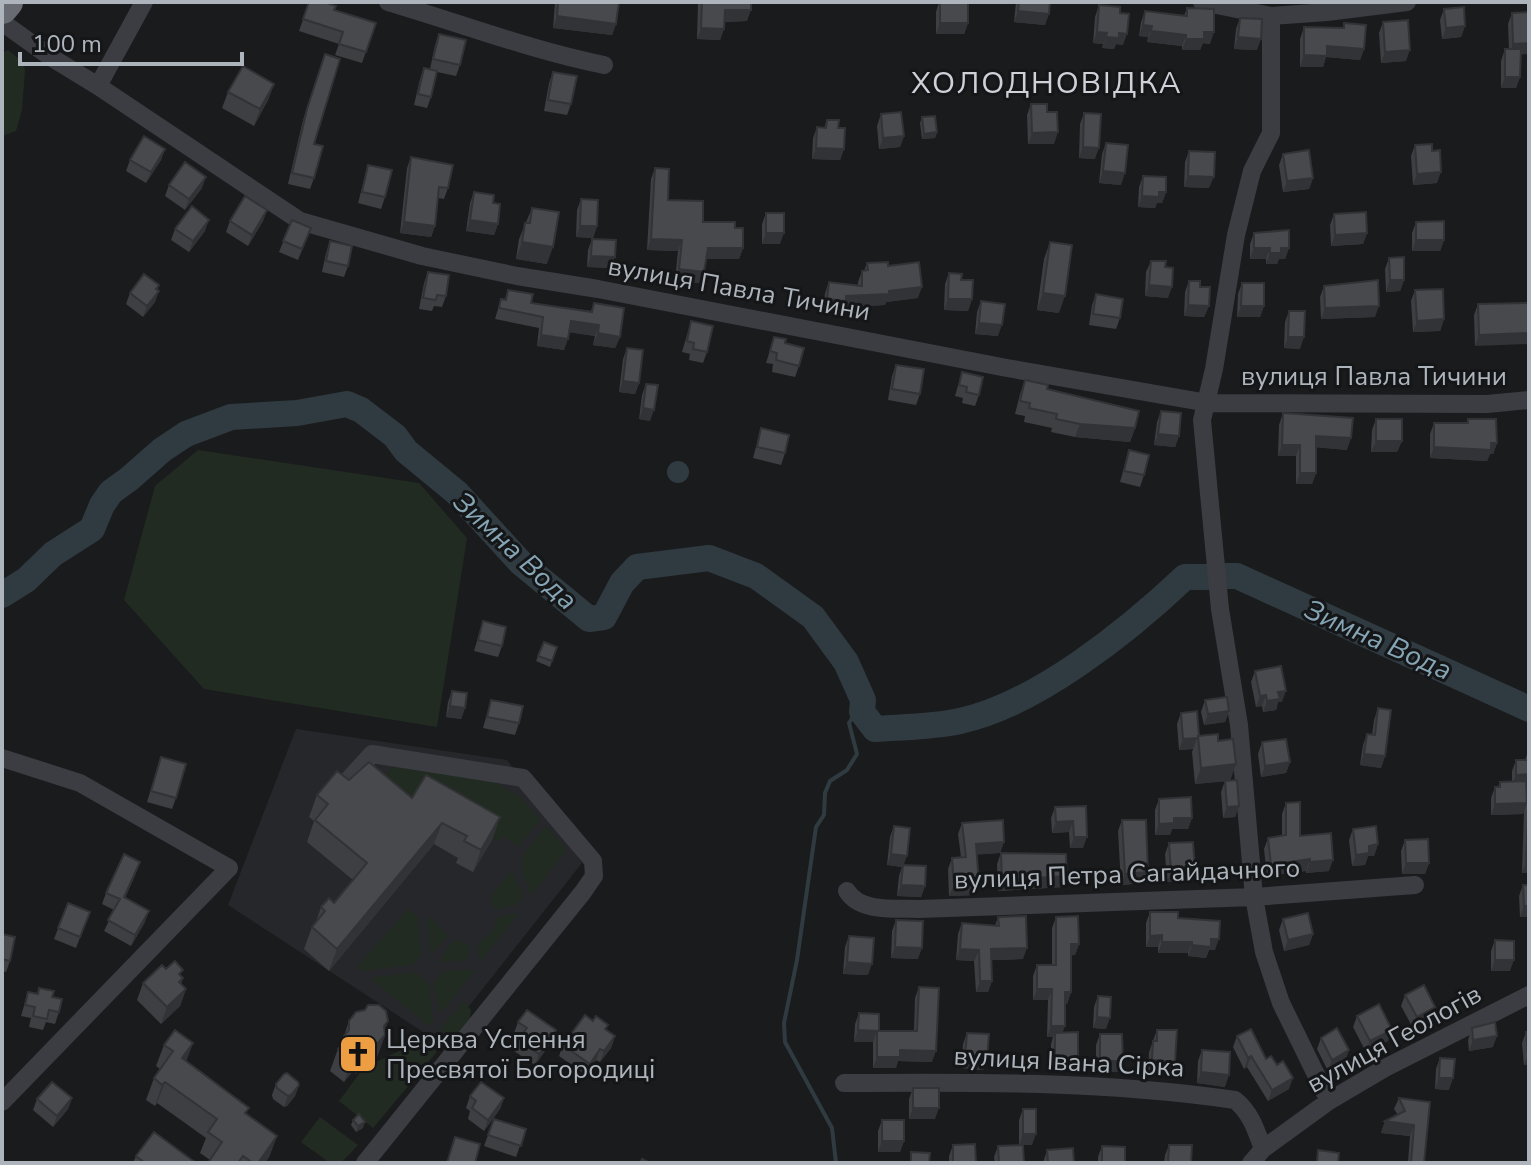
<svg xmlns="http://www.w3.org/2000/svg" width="1531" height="1165" font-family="'Nunito Sans',sans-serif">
  <rect width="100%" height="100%" fill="#1a1b1d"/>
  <path fill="#26272a" d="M296,729L507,760L582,863L440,1043L228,905Z"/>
  <path fill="#222b22" d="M8,50L23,62L25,70L22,110L16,131L2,136V53Z
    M198,450L419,483L467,538L437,727L204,689L124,600L155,486Z
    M396,763L501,780V786L519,796L540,819L519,847L503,836L499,841L495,839L417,794L403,816L371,790Z
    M546,826L567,850L532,895C513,855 520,860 546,826Z
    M513,872L523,896L517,905L495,909L490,898L509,873Z
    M408,909L418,916L421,955L412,965L360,971L358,966Z
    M519,913L480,962L477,945L493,930L497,917Z
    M427,917L433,920L448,936L433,953L430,950Z
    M454,940L468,944L469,957L466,960L443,962L440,959Z
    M444,970H475L440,1014L433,984Z
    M415,972L429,983L433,1022L429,1026L370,978Z
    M464,1001L471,1010L470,1021L448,1048L443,1044L440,1029Z
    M425,1039L437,1052L373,1128L339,1101L362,1070L372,1069L378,1061Z
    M320,1117L358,1145L341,1163H330L301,1142Z"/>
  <path fill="#303b41" d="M667 472a11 11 0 1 1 22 0a11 11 0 1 1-22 0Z"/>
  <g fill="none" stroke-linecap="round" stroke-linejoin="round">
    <path stroke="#303b41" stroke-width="4" d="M836,1163L832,1128L785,1042L784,1023L797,960L816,827L824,815L825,793L830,781L847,770L857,754L849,723L863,700"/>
    <path stroke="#303b41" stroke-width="26" d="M1226,576H1237L1529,709
      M2,595L26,580L53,554L92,529L102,505L111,492L129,479L162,450L186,434L231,417L297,413L347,404L361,410L395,436L406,451L457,493L521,563L589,619L604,617L622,583L637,567L709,558L756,576L813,617L846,662L863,700L862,712L875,729C903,727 933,727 960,721C1036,705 1129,630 1185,577H1207"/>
    <path stroke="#3b3d42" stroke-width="18" d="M388,2C460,23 530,50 604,65
      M1202,2L1271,16L1327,12L1407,2
      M1271,16V133L1252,171L1236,235L1214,369L1202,420L1220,609L1239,725L1254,897L1264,952L1281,1003L1329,1101
      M2,22L49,56L98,86L300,221L422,256L517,276L598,289L1007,368L1208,403L1487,404L1529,400
      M98,86L144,2
      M2,758L80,783L229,868L2,1102
      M342,787L372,754L523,778L593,861L594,876L583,892L365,1163
      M847,891C860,913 897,908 919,909L1254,897L1415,885
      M844,1083C974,1082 1105,1081 1235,1100C1251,1113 1256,1130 1263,1149
      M1251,1163L1263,1149L1329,1101L1385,1068L1529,995"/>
    <path stroke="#686c72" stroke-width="32" d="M2,8L7,2"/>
  </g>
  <path fill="#3d3f42" d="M309,2L376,23L362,63L335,55L339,44L299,31Z
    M555,2H619L616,24L612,35L553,28Z
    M698,2H751L747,21L725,22L724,29L720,40L697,39Z
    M939,2L968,23L964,34H936V12Z
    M1016,2H1050L1045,25L1014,22Z
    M1099,5L1120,13L1123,45L1116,44L1114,49L1102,48L1103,44L1093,43L1095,17Z
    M1187,8L1210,44L1203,43L1200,50H1182V46L1147,42L1148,37L1139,36L1141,22L1145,11L1184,16Z
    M1444,9L1465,26L1461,37L1442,39L1440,20Z
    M1512,13L1520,77L1516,88H1501V61L1505,49H1509L1508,24Z
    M1240,18L1257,50L1234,49L1236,29Z
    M1383,22L1406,61L1381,63L1379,33Z
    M1344,23L1364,49L1360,60L1326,57L1323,67H1300V39L1304,27L1343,28Z
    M439,34L460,65L456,76L437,72L431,97L427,108L414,105L420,79L424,68L430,69L435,45Z
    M325,54L314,144V178L310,189L288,184L303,120Z
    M553,72L571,104L567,115L544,111L549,83Z
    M274,84L268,100L254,126L222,108L228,92Z
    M1031,104L1047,112L1054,144H1028L1027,115Z
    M1084,113L1095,159L1079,158L1080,124Z
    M881,114L904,136L900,147L879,149L877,126Z
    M922,117L937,132L935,138L922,139L920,123Z
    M827,120L838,128L844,149L840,160L812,159L813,138L817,127L824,128Z
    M1106,143L1121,185L1099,183L1102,154Z
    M1415,145L1437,183L1413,185L1411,156Z
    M165,149L161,160L146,183L126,171L130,160Z
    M1189,151L1209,188L1184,187L1185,162Z
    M1283,154L1313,178L1309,189L1283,192L1279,165Z
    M411,157L448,188L444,199L438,198L435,226L431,237L400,233L407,168Z
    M368,165L385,197L381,209L358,203Z
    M655,168L668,200L703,222L735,228L743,248L739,259H706L704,272L700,283L675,280L678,251L647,250L651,179Z
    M1143,176L1166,192L1162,203H1157L1155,208L1138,207L1139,187Z
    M169,185L202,188L185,210L165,196Z
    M474,192L498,224L494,235L466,231L470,203Z
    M581,199L597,226L593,238L576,237L577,210Z
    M532,208L547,264L516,259L519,239Z
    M267,210L263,221L248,246L226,232L230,221Z
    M766,213L780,244H762V224Z
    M1334,214L1367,233L1363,244L1331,246L1330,225Z
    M292,220L311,228L298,260L279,252Z
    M1416,222L1444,240L1440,251H1412V233Z
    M175,229L205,231L189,252L171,240Z
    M1254,233L1289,248L1285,259H1279L1277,264H1266V259H1250V244Z
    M592,239L611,268L587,267L588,250Z
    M330,241L348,266L344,277L322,272L326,253Z
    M1050,242L1059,313L1037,310L1044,259Z
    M1389,258L1404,280L1400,291L1386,292L1385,269Z
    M1151,261L1165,267L1168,298L1145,296L1146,272Z
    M867,263L888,266L918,298L886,302L885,305L844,307L842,312L823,310L825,293L829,282L858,285V282L862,271H864Z
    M428,272L446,296L442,307L434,306L432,311L419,309L424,283Z
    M949,273L961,280L972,299L968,311L944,310L945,284Z
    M1189,281L1200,287L1209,306L1204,317L1184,316L1185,292Z
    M1242,283L1264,306L1260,317H1237L1238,294Z
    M159,285L155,302L143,317L126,304L130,293Z
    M1324,286L1375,317L1321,319L1320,297Z
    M508,290L531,303L591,311L594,303L620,337L615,348L593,345L595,336L569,332L564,350L537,346L539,328L495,319L501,299H505Z
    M1415,290L1444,319L1440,331L1413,332L1411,301Z
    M1096,294L1120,318L1116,329L1089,325L1092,305Z
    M981,301L998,336L975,334L977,312Z
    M1529,303L1475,346L1474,315L1478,304Z
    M1289,311L1300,349L1284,348L1285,322Z
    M691,321L707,352L703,363L689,360L690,354L682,352Z
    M774,337L785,343L799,366L795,377L772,372L773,364L766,363Z
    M627,348L639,383L635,394L619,392L623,359Z
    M896,365L920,394L916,405L888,400L892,376Z
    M962,372L979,395L975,406L962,403L963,398L955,396Z
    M1025,380L1135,428L1130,442L1075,437L1051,432L1052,428L1024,422L1025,416L1015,414L1020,394Z
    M646,384L650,421L639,419L642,395Z
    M1161,411L1179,436L1175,447L1154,445L1157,422Z
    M1283,413L1347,450L1316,447V473L1312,484H1296V456H1278L1279,425Z
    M1376,419L1402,441L1397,452H1371L1372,430Z
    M1468,419L1497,443L1493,454H1490L1487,461L1430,458V434L1434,423H1466Z
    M761,428L785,453L781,465L753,458Z
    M1129,450L1144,475L1140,487L1120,482Z
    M483,621L502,646L498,657L474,651Z
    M544,642L557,647L550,667L536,661Z
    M1255,671L1282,702H1278L1276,710L1263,712L1262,706L1256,707L1251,682Z
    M452,691L465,708L461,719L446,717L448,702Z
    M491,700L519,723L515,735L483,728Z
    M1205,700L1229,711L1225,722L1204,725L1201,712Z
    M1378,708L1385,756L1381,768L1360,765L1363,745L1367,734L1372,735L1374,720Z
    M1181,713L1199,736L1218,741L1236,764L1230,780L1239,806L1235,817L1223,818L1221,792L1225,781L1195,784L1192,752L1193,749L1179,750L1177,724Z
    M1262,742L1290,762L1286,773L1261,777L1258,754Z
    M1528,752H1529V785H1526L1527,801L1529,796V873H1522L1524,810L1523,814L1491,815V798L1495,787H1498L1500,782H1512V771L1516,760H1525Z
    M161,757L176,798L172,809L147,802Z
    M349,780L412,798L493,838L473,872L456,863L458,858L434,844L329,971L304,949L312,927L316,922L321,907L334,903L353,880L307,842L314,821L309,817L317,795Z
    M1159,799L1192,818L1188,829H1172L1170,835H1155V810Z
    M1286,803L1300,836L1329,871L1306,873V871L1267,876L1264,849L1268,838L1282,835V814Z
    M1086,806L1083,848H1070L1069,832L1052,833L1051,818L1055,807Z
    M1122,820L1144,883L1121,885L1118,831Z
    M962,823L1004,842L1000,853L977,854L975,895L949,896L948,869L952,858L961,857L958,834Z
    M894,826L904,865L925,886L921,897L897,896L899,876L902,867L887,865L890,837Z
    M1353,829L1378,844L1374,856H1368L1365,865L1352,866L1349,840Z
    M1405,840L1429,863L1425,874H1402L1401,851Z
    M1169,843L1191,881L1167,882L1165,854Z
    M1001,853L1063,887L998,891L997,864Z
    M136,873L125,898L145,922L131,946L104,931L114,910L102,904L106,893Z
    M1523,885L1529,917H1520L1519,896Z
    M68,903L90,912L76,948L54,939Z
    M1150,912L1178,918L1215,950H1209L1206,958L1188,956V953H1158V947H1146V923Z
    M998,917L1023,959L992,960V981L988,992H976L974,961L956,960L958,934L962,923L995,926Z
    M1056,917L1079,944L1075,955H1071V992L1067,1004H1065L1063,1032L1078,1058L1074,1069L1051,1070V1044L1053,1037H1047L1048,1000H1033V976L1037,965H1052V928Z
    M1283,919L1313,934L1309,945L1284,951L1279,930Z
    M896,920L918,959L891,958L892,931Z
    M2,934L10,961L6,972L2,971Z
    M849,936L868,975L843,974L845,947Z
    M1495,940L1510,971H1491V951Z
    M166,969L181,976L183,978L181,984L186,989L180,1006L161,1024L137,1000L143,983Z
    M919,987L932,1062L898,1061L896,1068H873V1042H854L855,1024L859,1013L878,1031H914L915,998Z
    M39,988L52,997L59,1012L55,1024L46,1022L43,1030L29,1027L31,1018L21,1016L28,992L37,994Z
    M1405,995L1435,1007L1431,1018L1413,1028L1401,1006Z
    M1098,996L1106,1029L1093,1028L1094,1007Z
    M1357,1016L1388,1041L1366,1052L1353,1027Z
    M349,1021L385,1030V1035L377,1057L370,1065L361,1067L356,1074L353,1071L344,1082L330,1071L338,1049L341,1045Z
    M593,1021L615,1036L611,1048L600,1062L596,1060L586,1075L559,1056L563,1045Z
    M518,1022L552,1041L535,1065L514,1051L520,1037L514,1033Z
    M1472,1028L1493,1047L1469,1051L1468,1040Z
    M1157,1030L1171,1073L1148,1072L1149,1052Z
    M1526,1032L1529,1064L1524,1065L1522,1043Z
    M967,1033L987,1059L983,1070L961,1068L963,1044Z
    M1100,1034L1123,1061L1119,1072H1096V1045Z
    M1237,1036L1266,1059L1289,1089L1268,1101L1247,1067L1244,1069L1233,1047Z
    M1321,1038L1349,1050L1345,1061L1328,1071L1317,1049Z
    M193,1043L186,1061L246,1114L277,1136L269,1157L265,1163H208L210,1160L200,1153L206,1138L157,1103L155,1106L146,1100L154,1078L160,1069L156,1066L164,1045Z
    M1202,1050L1225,1087L1197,1083L1198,1061Z
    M1440,1058L1449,1090L1435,1089L1436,1069Z
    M276,1084L299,1085L295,1096L287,1106L284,1107L273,1099L272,1095Z
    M913,1088L935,1119H909V1099Z
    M470,1096L504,1098L500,1109L484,1131L468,1119L470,1111L466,1108Z
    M72,1098L68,1109L53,1127L33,1110L37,1099Z
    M1399,1098L1430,1102L1424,1163H1408L1410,1136L1381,1133L1385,1121L1398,1115L1394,1109Z
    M1023,1109L1032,1145H1023L1024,1163H995L994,1157L998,1146L1019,1145V1120Z
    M494,1119L526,1129L516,1157L484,1146Z
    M353,1120L363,1128L356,1132L351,1125Z
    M882,1120L904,1141L900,1152H878V1131Z
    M953,1145L976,1163H949V1156Z
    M1169,1145L1191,1163H1164L1165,1155Z
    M1102,1146L1125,1163H1098V1157Z
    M1047,1150L1074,1163H1043Z
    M136,1156L196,1163H133Z"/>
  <path fill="#323336" d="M725,10H751L747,21L721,22Z
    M1018,11L1049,14L1045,25L1014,22Z
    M557,16L616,24L612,35L553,28Z
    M940,23H968L964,34H936Z
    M1143,25L1152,26L1148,37L1139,36Z
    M1465,26L1461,37L1442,39L1446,28Z
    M701,28L724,29L720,40L697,39Z
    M1151,31L1186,35L1182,46L1147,42Z
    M1097,32L1107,33L1103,44L1093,43Z
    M1204,32H1214L1210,44L1203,43L1200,50H1182L1186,39Z
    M1119,33L1127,34L1123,45L1116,44L1114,49L1102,48L1106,37Z
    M1238,37L1261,39L1257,50L1234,49Z
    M1529,43V54L1509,55L1513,44Z
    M1327,46L1364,49L1360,60L1326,57L1323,67H1300L1304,55Z
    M1410,50L1406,61L1381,63L1385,52Z
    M1505,77H1520L1516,88H1501Z
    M274,84L268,100L254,126L260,109Z
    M937,132L935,138L922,139L924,134Z
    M1058,132L1054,144H1028L1032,133Z
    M904,136L900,147L879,149L883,138Z
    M1083,147L1099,148L1095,159L1079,158Z
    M816,148L844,149L840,160L812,159Z
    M165,149L161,160L146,183L151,172Z
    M1103,171L1125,173L1121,185L1099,183Z
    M1441,172L1437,183L1413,185L1417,174Z
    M1188,176L1214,177L1209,188L1184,187Z
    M206,177L202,188L185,210L189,199Z
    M1313,178L1309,189L1283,192L1287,181Z
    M1159,192H1166L1162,203H1157L1155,208L1138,207L1142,196Z
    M267,210L263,221L248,246L252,235Z
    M209,220L205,231L189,252L193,241Z
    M470,220L498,224L494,235L466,231Z
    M404,222L435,226L431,237L400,233Z
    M580,226H597L593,238L576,237Z
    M766,233H784L780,244H762Z
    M1367,233L1363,244L1331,246L1335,235Z
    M651,239L682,240L678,251L647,250Z
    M1416,240H1444L1440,251H1412Z
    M522,242L553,247L547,264L516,259Z
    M708,248H743L739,259H704Z
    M1254,248H1270L1266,259H1250Z
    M1281,248H1289L1285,259H1279L1277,264H1266L1270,253Z
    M591,256L615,257L611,268L587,267Z
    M679,269L704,272L700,283L675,280Z
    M1390,280H1404L1400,291L1386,292Z
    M159,285L156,294L159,291L155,302L143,317L147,306Z
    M1149,285L1172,287L1168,298L1145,296Z
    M922,287L918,298L886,302L885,305L844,307L842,312L823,310L827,299Z
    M1043,293L1065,296L1059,313L1037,310Z
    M948,299H972L968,311L944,310Z
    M1188,305L1209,306L1204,317L1184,316Z
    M1241,306H1264L1260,317H1237Z
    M1379,306L1375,317L1321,319L1325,308Z
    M1444,319L1440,331L1413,332L1417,321Z
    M571,321L599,325L595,336L567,332Z
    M979,323L1002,325L998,336L975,334Z
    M598,333L620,337L615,348L593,345Z
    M1529,333V344L1475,346L1479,335Z
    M541,335L568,339L564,350L537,346Z
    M1288,337H1304L1300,349L1284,348Z
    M623,381L639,383L635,394L619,392Z
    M643,408L654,410L650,421L639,419Z
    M1080,424L1135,428L1130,442L1075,437Z
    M1158,434L1179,436L1175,447L1154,445Z
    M1316,436L1351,438L1347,450L1312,447Z
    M1376,441H1402L1397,452H1371Z
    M1497,443L1493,454H1490L1487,461L1430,458L1434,447Z
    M1282,445H1300L1296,456H1278Z
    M1300,473H1316L1312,484H1296Z
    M1286,691L1282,702H1278L1276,710L1263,712L1267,701L1278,692Z
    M1266,695L1262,706L1256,707L1260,696Z
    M450,706L465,708L461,719L446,717Z
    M1229,711L1225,722L1204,725L1208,714Z
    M1197,738L1193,749L1179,750L1183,739Z
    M1364,754L1385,756L1381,768L1360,765Z
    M1290,762L1286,773L1261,777L1265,766Z
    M1236,764L1230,781L1195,784L1201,768Z
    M1529,774V785L1512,786L1516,775Z
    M1527,803L1523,814L1491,815L1495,804Z
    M1239,806L1235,817L1223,818L1227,807Z
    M500,817L493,838L473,872L481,850Z
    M1174,818H1192L1188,829H1172L1170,835H1155L1159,824Z
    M1073,821L1069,832L1052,833L1056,822Z
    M442,823L434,844L329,971L337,949Z
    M1074,837H1087L1083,848H1070Z
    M1004,842L1000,853L972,855L976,844Z
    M1378,844L1374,856H1368L1365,865L1352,866L1356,855L1369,846Z
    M891,854L907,856L903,867L887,865Z
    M1310,859L1306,871L1267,876L1271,865Z
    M1333,860L1329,871L1306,873L1310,862Z
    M1526,862H1529V873H1522Z
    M1406,863H1429L1425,874H1402Z
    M1195,869L1191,881L1167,882L1171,871Z
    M1148,872L1144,883L1121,885L1125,874Z
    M1067,876L1063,887L998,891L1002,880Z
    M979,884L975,895L949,896L954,885Z
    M901,885L925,886L921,897L897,896Z
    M1524,906H1529V917H1520Z
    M149,911L145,922L131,946L135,935Z
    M1313,934L1309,945L1284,951L1288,940Z
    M1162,935L1158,947H1146L1150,936Z
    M1211,939H1219L1215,950H1209L1206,958L1188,956L1192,945Z
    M1162,942H1192L1188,953H1158Z
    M1071,944H1079L1075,955L1067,956Z
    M895,947L922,948L918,959L891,958Z
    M1027,948L1023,959L987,960L991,949Z
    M960,949L979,950L974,961L956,960Z
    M1495,960H1514L1510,971H1491Z
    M847,962L872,964L868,975L843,974Z
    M980,981H992L988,992H976Z
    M186,989L180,1006L161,1024L167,1007Z
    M1037,989H1052L1048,1000H1033Z
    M1065,992H1071L1067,1004H1061Z
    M1435,1007L1431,1018L1413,1028L1417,1017Z
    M1097,1017L1110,1018L1106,1029L1093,1028Z
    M388,1021L382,1039L385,1035L377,1057L370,1065L361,1067L356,1074L364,1052Z
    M1051,1026H1065L1061,1037L1055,1033L1053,1037H1047Z
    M556,1030L552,1041L535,1065L539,1054Z
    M858,1030L877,1031L873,1042H854Z
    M1392,1030L1388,1041L1366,1052L1370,1041Z
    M615,1036L611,1048L600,1062L604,1051Z
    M1497,1036L1493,1047L1469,1051L1473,1040Z
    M193,1043L185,1064L182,1058Z
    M361,1049L353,1071L344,1082L352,1060Z
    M600,1049L596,1060L586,1075L590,1064Z
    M900,1050L936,1051L932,1062L898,1061L896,1068H873L877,1057Z
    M1349,1050L1345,1061L1328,1071L1332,1060Z
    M1528,1054H1529V1064L1524,1065Z
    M1251,1056L1247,1067L1244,1069L1248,1058Z
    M965,1057L987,1059L983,1070L961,1068Z
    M1078,1058L1074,1069L1051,1070L1055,1059Z
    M1152,1060L1175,1062L1171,1073L1148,1072Z
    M1100,1061H1123L1119,1072H1096Z
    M1201,1072L1229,1075L1225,1087L1197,1083Z
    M1293,1078L1289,1089L1268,1101L1272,1090Z
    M1439,1078H1453L1449,1090L1435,1089Z
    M165,1082L157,1103L155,1106L162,1085Z
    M299,1085L295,1096L287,1106L284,1107L288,1096Z
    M72,1098L68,1109L53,1127L57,1116Z
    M504,1098L500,1109L484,1131L488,1120Z
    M913,1108H939L935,1119H909Z
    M1385,1121L1414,1125L1410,1136L1381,1133Z
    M365,1122L363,1128L356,1132L358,1126Z
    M1023,1134H1036L1032,1145H1019Z
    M277,1136L269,1157L265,1163H258Z
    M882,1141H904L900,1152H878Z"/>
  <path fill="#47494d" stroke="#323336" stroke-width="2" d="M309,2H324L336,6L334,10L376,23L366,52L339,44L343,32L303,19Z
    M558,2H619L616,24L557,16Z
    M702,2H751V10H725L724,29L701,28Z
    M940,2H968V23H940Z
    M1019,2H1050L1049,14L1018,11Z
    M1099,5L1120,7V13L1129,14L1127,34L1119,33V38L1106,37L1107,33L1097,32Z
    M1464,7L1465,26L1446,28L1444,9Z
    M1187,8L1214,9V32H1204V39H1186V35L1151,31L1152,26L1143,25L1145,11L1187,16Z
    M1529,12V43L1513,44L1512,13Z
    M1240,18L1262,19L1261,39L1238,37Z
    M1408,20L1410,50L1385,52L1383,22Z
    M1344,23L1366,25L1364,49L1327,46V56L1304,55V27L1344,28Z
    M439,34L466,40L460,65L433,59Z
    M1505,49H1521L1520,77H1505Z
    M325,54L340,59L314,144L323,146L314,178L292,173L307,109Z
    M243,66L274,84L260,109L228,92Z
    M424,68L437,71L431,97L418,94Z
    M553,72L577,76L571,104L548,100Z
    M1031,104H1047V112H1057L1058,132L1032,133Z
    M901,112L904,136L883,138L881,114Z
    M1084,113L1101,114L1099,148L1083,147Z
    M935,116L937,132L924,134L922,117Z
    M827,120H839L838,128H845L844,149L816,148L817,127L826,128Z
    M144,136L165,149L151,172L130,160Z
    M1106,143L1128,145L1125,173L1103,171Z
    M1432,144V151L1440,150L1441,172L1417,174L1415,145Z
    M1309,150L1313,178L1287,181L1283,154Z
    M1189,151L1215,152L1214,177L1188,176Z
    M411,157L453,165L448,188L439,187L435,226L404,222Z
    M185,162L206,177L189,199L169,185Z
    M368,165L392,170L385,197L362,192Z
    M655,168L669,169L668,200L703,201V222H735V228H743V248H708L704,272L679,269L682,240L651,239Z
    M1143,176L1166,177V192H1159V197L1142,196Z
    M474,192L494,195L493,203L500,204L498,224L470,220Z
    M245,196L267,210L252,235L230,221Z
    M581,199L598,200L597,226H580Z
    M192,206L209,220L193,241L175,229Z
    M532,208L559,212L553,247L522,242L525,223H530Z
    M1366,212L1367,233L1335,235L1334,214Z
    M766,213H784V233H766Z
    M292,220L311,228L302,249L283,241Z
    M1444,221V240H1416V222Z
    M1289,230V248H1281V253H1270V248H1254V233Z
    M592,239L616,240L615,257L591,256Z
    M330,241L352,246L348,266L326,261Z
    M1050,242L1072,245L1065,296L1043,293Z
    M1404,257V280H1390L1389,258Z
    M1151,261H1166L1165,267L1173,268L1172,287L1149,285Z
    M888,262V266L919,262L922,287L889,291V294L846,296V301L827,299L829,282L862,286V271L868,270L867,263Z
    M428,272L449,275L446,296L437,295L436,300L423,298Z
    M949,273L962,274L961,280H973L972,299H948Z
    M144,274L159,285L156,289L159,291L147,306L130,293Z
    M1378,280L1379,306L1325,308L1324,286Z
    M1189,281H1200V287H1210L1209,306L1188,305Z
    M1242,283H1264V306H1241Z
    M1443,289L1444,319L1417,321L1415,290Z
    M508,290L533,294L531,303L592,312L594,303L624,308L620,337L598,333L599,325L571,321L568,339L541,335L543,317L499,308L501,299L506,300Z
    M1096,294L1123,299L1120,318L1093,314Z
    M981,301L1005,304L1002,325L979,323Z
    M1529,303V333L1479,335L1478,304Z
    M1289,311H1305L1304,337H1288Z
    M691,321L713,326L707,352L693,349L694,343L687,341Z
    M774,337L786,339L785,343L804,348L799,366L776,360L777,353L770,351Z
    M627,348L643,350L639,383L623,381Z
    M896,365L924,369L920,394L892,389Z
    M962,372L983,377L979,395L966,392L967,387L959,385Z
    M1025,380L1048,385L1047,389L1139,411L1135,428L1080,424L1056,419L1057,414L1029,408L1030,403L1020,401Z
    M646,384L658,385L654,410L643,408Z
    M1161,411L1181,413L1179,436L1158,434Z
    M1283,413L1353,418L1351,438L1316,436V473H1300V445H1282Z
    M1376,419H1402V441H1376Z
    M1468,419H1496L1497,443H1491V450L1434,447V423H1468Z
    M761,428L789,435L785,453L757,447Z
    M1129,450L1149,455L1144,475L1124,471Z
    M483,621L506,627L502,646L478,640Z
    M544,642L557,647L552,661L538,656Z
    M1281,666L1286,691L1278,692L1280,699L1267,701L1266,695L1260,696L1255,671Z
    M452,691L467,693L465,708L450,706Z
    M1227,697L1229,711L1208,714L1205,700Z
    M491,700L523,706L519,723L487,717Z
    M1378,708L1391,710L1385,756L1364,754L1367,734L1375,735Z
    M1197,711L1199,736H1198V738L1183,739L1181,713Z
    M1218,734V741L1233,739L1236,764L1201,768L1198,736Z
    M1286,739L1290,762L1265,766L1262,742Z
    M1528,752H1529V774L1516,775V760H1528Z
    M161,757L186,764L176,798L151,791Z
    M369,762L412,798L426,775L500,817L481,850L464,841L467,836L442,823L337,949L312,927L325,911L321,907L329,898L334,903L367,863L315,820L328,804L317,795L337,771L349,780Z
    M1237,780L1239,806L1227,807L1225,781Z
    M1526,781L1527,803L1495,804V787H1500V782Z
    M1529,796V862H1526Z
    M1191,797L1192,818H1174V823L1159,824V799Z
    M1300,802V836L1331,833L1333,860L1310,862V859L1271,865L1268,838L1286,835V803Z
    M1086,806L1087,837H1074L1073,821L1056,822L1055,807Z
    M1003,820L1004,842L976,844L979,884L954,885L952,858L966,857L962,823Z
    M1122,820H1146L1148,872L1125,874Z
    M894,826L910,828L907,856L891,854Z
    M1376,826L1378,844L1369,846V853L1356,855L1353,829Z
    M1428,839L1429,863H1406L1405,840Z
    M1193,842L1195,869L1171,871L1169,843Z
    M1001,853L1066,854L1067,876L1002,880Z
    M124,854L140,862L124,897L149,911L135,935L108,920L120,899L106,893Z
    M903,865L926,866L925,886L901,885Z
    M1523,885H1529V906H1524Z
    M68,903L90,912L80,937L58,928Z
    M1150,912H1178V918L1220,921L1219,939H1211V947L1192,945V942H1162V935L1150,936Z
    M1308,913L1313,934L1288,940L1283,919Z
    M1026,916L1027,948L991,949L992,981H980L979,950L960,949L962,923L999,926L998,917Z
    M1078,916L1079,944H1071V992H1065V1026H1051L1052,989H1037V965H1056V917Z
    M896,920L923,921L922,948L895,947Z
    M2,934L15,937L10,961L2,959Z
    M849,936L874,938L872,964L847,962Z
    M1495,940L1514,941V960H1495Z
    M175,961L183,970L179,974L183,978L179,982L186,989L167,1007L143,983L162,965L166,969Z
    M1424,985L1435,1007L1417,1017L1405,995Z
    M919,987L939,988L936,1051L900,1050V1057H877V1031H917Z
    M39,988L54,991L52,997L62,999L59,1012L49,1010L47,1019L33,1016L35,1007L25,1005L28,992L38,994Z
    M1098,996L1111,997L1110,1018L1097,1017Z
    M1379,1004L1392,1030L1370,1041L1357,1016Z
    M368,1005H379L386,1011L388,1021L384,1026L385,1035L378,1043L369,1045L364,1052L361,1049L352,1060L338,1049L346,1038L344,1036L349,1030V1021L356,1012L365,1010Z
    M527,1010L556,1030L539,1054L518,1039L527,1028L518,1022Z
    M859,1013L879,1014V1031L858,1030Z
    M585,1015L593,1021L596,1016L608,1025L605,1029L615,1036L604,1051L600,1049L590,1064L563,1045Z
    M1495,1022L1497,1036L1473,1040L1472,1028Z
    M1337,1028L1349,1050L1332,1060L1321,1038Z
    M1251,1029L1266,1059L1271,1056L1277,1065L1283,1061L1293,1078L1272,1090L1251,1056L1248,1058L1237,1036Z
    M175,1030L193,1043L182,1058L249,1108L245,1113L277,1136L258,1163H253L243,1156L238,1163H208L222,1142L208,1132L217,1119L165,1082L162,1085L154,1078L173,1051L164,1045Z
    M1157,1030H1177L1175,1062L1152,1060L1153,1041H1157Z
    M1078,1032V1058L1055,1059V1033Z
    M1526,1032H1529V1054H1528Z
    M967,1033L989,1034L987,1059L965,1057Z
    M1100,1034H1122L1123,1061H1100Z
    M1202,1050L1230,1052L1229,1075L1201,1072Z
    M1440,1058L1455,1059L1453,1078H1439Z
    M287,1073L298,1082L299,1085L291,1095L288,1096L277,1088L276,1084L284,1074Z
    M52,1082L72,1098L57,1116L37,1099Z
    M481,1082L504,1098L488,1120L472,1108L476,1101L470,1096Z
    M913,1088H939V1108H913Z
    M1399,1098L1430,1102L1424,1163H1411L1414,1125L1385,1121L1405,1111Z
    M1023,1109H1036V1134H1023Z
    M359,1114L365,1122L358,1126L353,1120Z
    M494,1119L526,1129L521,1146L488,1135Z
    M882,1120H904V1141H882Z
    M154,1132L196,1163H145L136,1156Z
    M455,1137L480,1144L475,1163H447Z
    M975,1144L976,1163H953V1145Z
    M1023,1145L1024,1163H999L998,1146Z
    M1169,1145H1192L1191,1163H1168Z
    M1102,1146L1125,1147V1163H1102Z
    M1073,1148L1074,1163H1048L1047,1150Z
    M1318,1150L1339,1153L1338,1163H1317Z
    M911,1152L930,1153L929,1163H911Z
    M642,1159L650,1163H640Z"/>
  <defs>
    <g id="church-square" transform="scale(2)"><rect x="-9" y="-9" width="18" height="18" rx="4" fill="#ed9e42" stroke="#151618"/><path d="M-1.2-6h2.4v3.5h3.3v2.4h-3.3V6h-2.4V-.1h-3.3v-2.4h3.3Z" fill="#111"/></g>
  </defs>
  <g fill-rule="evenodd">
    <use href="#church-square" x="358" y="1054"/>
  </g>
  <g text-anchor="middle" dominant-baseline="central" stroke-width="6" stroke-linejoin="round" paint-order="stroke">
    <g font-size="26" fill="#adb4bc" stroke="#151618">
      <text transform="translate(739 289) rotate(10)">вулиця Павла Тичини</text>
      <text x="1374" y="376">вулиця Павла Тичини</text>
      <text transform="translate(1127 874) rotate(-2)">вулиця Петра Сагайдачного</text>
      <text transform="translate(1394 1039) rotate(-29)">вулиця Геологів</text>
      <text transform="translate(1069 1062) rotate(3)">вулиця Івана Сірка</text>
    </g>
    <g font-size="26" fill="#adb4bc" stroke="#151618" text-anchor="start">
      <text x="386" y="1039">Церква Успення<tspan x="386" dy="30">Пресвятої Богородиці</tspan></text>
    </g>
    <g font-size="28" font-style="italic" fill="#86a5b5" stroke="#151618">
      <text transform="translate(515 551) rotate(43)">Зимна Вода</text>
      <text transform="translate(1378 640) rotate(24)">Зимна Вода</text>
    </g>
    <g font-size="30" letter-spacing="2" fill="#ced2d8" stroke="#151618">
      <text x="1047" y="83">ХОЛОДНОВІДКА</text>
    </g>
  </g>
  <rect width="1531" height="1165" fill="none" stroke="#adb4bc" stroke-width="8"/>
  <path d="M20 52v12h222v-12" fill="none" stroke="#adb4bc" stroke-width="4"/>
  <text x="32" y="52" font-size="24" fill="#adb4bc" stroke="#151618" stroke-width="6" paint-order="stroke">100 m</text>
</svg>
